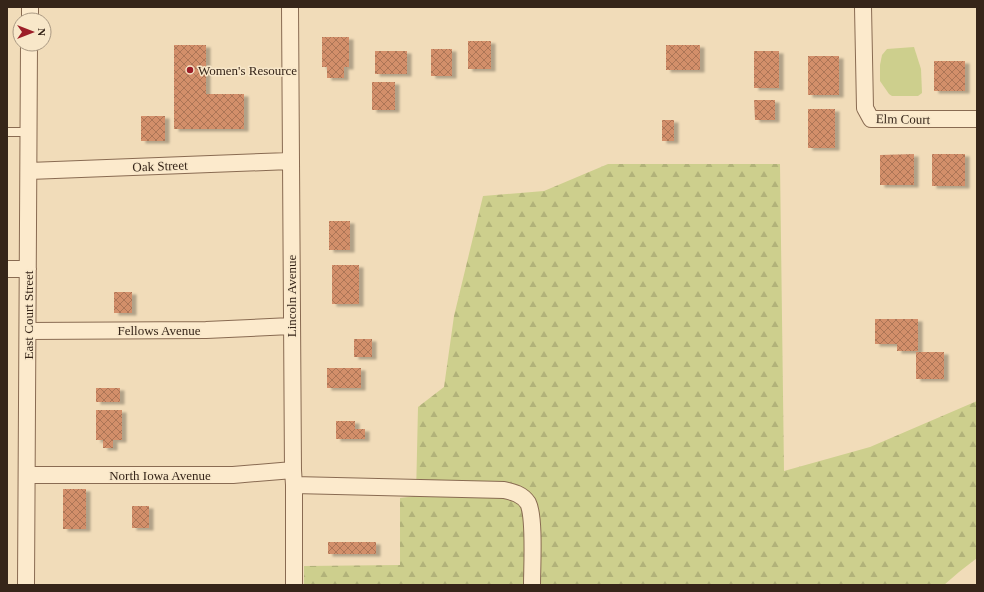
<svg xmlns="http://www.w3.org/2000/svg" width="984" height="592" font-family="Georgia,serif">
  <defs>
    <pattern id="forest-firs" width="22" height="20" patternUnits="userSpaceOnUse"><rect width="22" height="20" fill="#cdcf8d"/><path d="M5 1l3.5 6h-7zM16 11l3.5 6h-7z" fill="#b1b279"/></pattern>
    <pattern id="building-cross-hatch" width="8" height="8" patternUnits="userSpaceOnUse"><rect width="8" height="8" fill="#d38f6b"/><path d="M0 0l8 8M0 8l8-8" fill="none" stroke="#ac7557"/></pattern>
    <filter id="shadow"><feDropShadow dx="4.5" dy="2.5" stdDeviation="1" flood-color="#0004"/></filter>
  </defs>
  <rect width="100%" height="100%" fill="#f1dcb9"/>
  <path fill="#cdcf8d" d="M914,47L921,69L922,93L918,96H892L889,94L880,81V65L882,55L887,49Z"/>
  <path fill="url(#forest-firs)" d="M608,164H780L784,471L870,447L977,401V558L959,572L944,585H304V566L400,565V498L416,496L418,407L444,387L454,316L483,196L544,191Z"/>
  <path fill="url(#building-cross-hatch)" filter="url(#shadow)" d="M322,37H349V67H344V78H327V67H322Z
    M468,41H491V69H468Z
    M174,45H206V94H244V129H174Z
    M666,45H700V70H666Z
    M431,49H452V76H431Z
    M375,51H407V74H375Z
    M754,51H779V88H754Z
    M808,56H839V95H808Z
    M934,61H965V91H934Z
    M372,82H395V110H372Z
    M754,100H775V120H755Z
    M808,109H835V148H808Z
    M141,116H165V141H141Z
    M662,120H674V141H662Z
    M914,154V185H880V155Z
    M932,154H965V186H932Z
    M329,221H350V250H329Z
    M332,265H359V304H332Z
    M114,292H132V313H114Z
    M875,319H918V351H897V344H875Z
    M354,339H372V357H354Z
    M916,352H944V379H916Z
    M327,368H361V388H327Z
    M96,388H120V402H96Z
    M96,410H122V440H113V448H103V440H96Z
    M336,421H355V429H365V439H336Z
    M63,489H86V529H63Z
    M132,506H149V528H132Z
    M328,542H376V554H328Z"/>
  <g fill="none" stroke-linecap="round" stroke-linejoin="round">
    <g stroke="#896b52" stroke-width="10">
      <path id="service" d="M7,132H29"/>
    </g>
    <g stroke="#896b52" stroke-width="18">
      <path id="minor" d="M290,7L293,470L294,485V585
        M863,7L865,108L871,119H977
        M30,20V7
        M29,171L290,161
        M7,269H28
        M28,331L206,330L291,326
        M27,475H233L293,470
        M294,485L504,490C513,492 522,494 528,503C535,517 532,567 532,585
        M26,585L29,44"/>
    </g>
    <use href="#service" stroke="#fceacc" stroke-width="8"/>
    <use href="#minor" stroke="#fceacc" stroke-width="16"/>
  </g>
  <circle fill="#9c1e28" stroke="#f8e7c9" stroke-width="1.5" cx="190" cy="70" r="4"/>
  <g text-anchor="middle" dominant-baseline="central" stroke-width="3" stroke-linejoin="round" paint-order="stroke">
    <g font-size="13" fill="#362519" stroke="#f8e7c9" text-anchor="start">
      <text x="198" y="70">Women's Resource</text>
    </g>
    <g font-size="13" fill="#362519" stroke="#f8e7c9">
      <text transform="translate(903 119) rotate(1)">Elm Court</text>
      <text transform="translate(160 166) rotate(-2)">Oak Street</text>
      <text transform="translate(291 296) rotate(-90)">Lincoln Avenue</text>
      <text transform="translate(28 315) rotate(-90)">East Court Street</text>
      <text x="159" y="330">Fellows Avenue</text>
      <text x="160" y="475">North Iowa Avenue</text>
    </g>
  </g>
  <rect width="984" height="592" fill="none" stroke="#362519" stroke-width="16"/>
  <g transform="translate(32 32) rotate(90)"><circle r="19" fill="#f8e7c9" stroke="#aa9983"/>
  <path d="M0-3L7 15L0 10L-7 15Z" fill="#9c1e28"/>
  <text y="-6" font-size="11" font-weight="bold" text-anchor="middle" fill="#362519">N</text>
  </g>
</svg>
